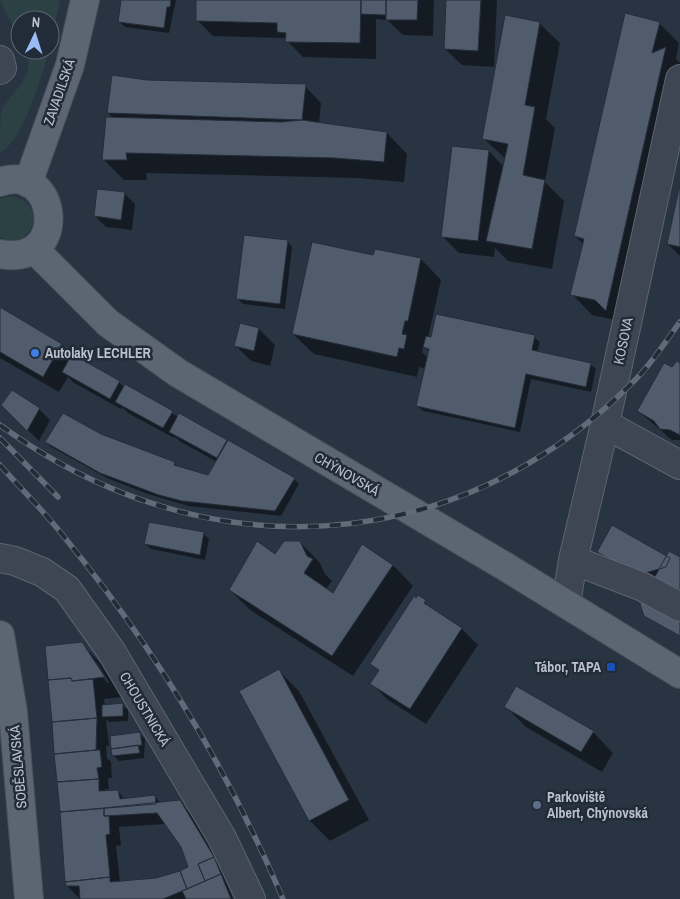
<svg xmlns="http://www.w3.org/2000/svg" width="680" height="899" font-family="'Archivo Narrow',sans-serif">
  <rect width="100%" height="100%" fill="#293443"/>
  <path fill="#2b4144" d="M0,0H60L50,46V20H20V41Z
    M25,50H49C43,72 22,145 0,152C0,141 0,122 1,112C11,91 38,76 25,50Z
    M11,196C52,204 29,255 0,237V199Z"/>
  <path fill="#0007" fill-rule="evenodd" d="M123,0H176L169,33L125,27L120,22Z
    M198,0H434L433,36L403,35L387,20L376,19V59L303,57L284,38L213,36L197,20Z
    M448,0H497L494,67L462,65L445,49Z
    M539,23L560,43L546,119L555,128L545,182L564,201L552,269L508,261L495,248L494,257L459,253L443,237L489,151L504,167L506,159L484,139Z
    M659,23L679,43L676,59L680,63V93L615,320L592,315L572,294L583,244L575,236Z
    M147,81L305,86L321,103L319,124L387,133L407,154L404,182L356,178L146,173L147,180H124L103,159L107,119H114L108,113Z
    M680,192V256L668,244Z
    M124,193L135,204L132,230L106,227L95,216Z
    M287,241L292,247L285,309L243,304L237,298Z
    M374,256L421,259L441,280L428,338L534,337L540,342L537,352L590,364L596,369L591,392L531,379L520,432L423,411L417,406L426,369L419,367L417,377L314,354L293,334ZM424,346L429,352L428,358L422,352Z
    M0,309L61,345L73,357L119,382L125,388L294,479L299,484L281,516L188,506L145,493L107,478L51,447L46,442L101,435L174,463L179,468L209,476L217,462L181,442L175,437L174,438L128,413L122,407L121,409L74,383L68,377L59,392L0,358Z
    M259,329L275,345L270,366L251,361L235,345Z
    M680,364V440H672L638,411L673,369Z
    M3,405L39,409L50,420L39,441Z
    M203,534L209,539L205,560L151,549L145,544Z
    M300,542L320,563L325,574L332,581L326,589L334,594L393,565L413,586L353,676L250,610L230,590L275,556Z
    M598,552L680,559V635L649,589L619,572Z
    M418,597L438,614L462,629L478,645L426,724L388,700L372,684L380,671L372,663Z
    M81,644L102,664L124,697L104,699L105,706L122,705L128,710V721L109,722L106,719L109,746H106L107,758L111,762L112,778H108L109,789L104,790V792L118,791L124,799L155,796L160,803L179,802L190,813L224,868L221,869L233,899H80L67,886L46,647ZM94,663H97L109,682L107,683ZM166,824L182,846L189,868L156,879L120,882L116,846L121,845L119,827Z
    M279,671L299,691L369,820L330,841L310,821Z
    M506,707L593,732L613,753L602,772L526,727Z
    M139,734L145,739L144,758L119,761L113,755Z"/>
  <path fill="#505b6b" stroke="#242d3a" d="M121,0H171L170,7H167L164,28L118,22Z
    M196,0H361L360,43L285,42L286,33L277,32V23L196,21Z
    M361,0H386V15L361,14Z
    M386,0H418L417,20H386Z
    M446,0H481L478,51L444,49Z
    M625,13L660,22L652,53L666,47L606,311L595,300L570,295L584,239L574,236Z
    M505,15L540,22L525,105L535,107L523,175L545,180L532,249L486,241L508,144L482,139Z
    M112,75L147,80L306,84L302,120L107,113Z
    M106,117L281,122L302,120L387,132L384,162L335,158L126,153L127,160H102Z
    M452,146L489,150L478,241L441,237Z
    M680,184V247L667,244Z
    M97,189L125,192L121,220L94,216Z
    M244,235L288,240L280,304L236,299Z
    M312,242L373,255L375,249L421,258L408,321H405L402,334L407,335L404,349L399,348L397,357L292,334Z
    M0,307L62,344L43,377L0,352Z
    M436,314L535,335L532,350L591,363L586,387L526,374L515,428L416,406L429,349L423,347L426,336L431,337Z
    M240,323L259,328L254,351L234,346Z
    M72,354L120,381L110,399L62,372Z
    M677,361L680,363V435L670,430L660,429L654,421L637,411L664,363L672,367Z
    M125,384L173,411L163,428L115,402Z
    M12,390L40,408L27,431L1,405Z
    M63,413L101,434L175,462L174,465L208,475L228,440L295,478L275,511L182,501L159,495L100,473L45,442Z
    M179,413L227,440L217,458L169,432Z
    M149,522L204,532L200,555L144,544Z
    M612,525L670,558L666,567L638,575L597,552Z
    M257,541L275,554L284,541H300L307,556L313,559L304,573L333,593L362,544L393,565L332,656L229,590Z
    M669,551L680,557V636L644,616L640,604Z
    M418,595L426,600L424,603L462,628L410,709L370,684L379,670L370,664L414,596L416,598Z
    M82,642L105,677L72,681L71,678L48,680L45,646Z
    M279,669L349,800L309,821L239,691Z
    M71,678L72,681L93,679L97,718L52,722L48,680Z
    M516,686L594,731L581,752L504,707Z
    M123,703V716L102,717V705Z
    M97,718L96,750L54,754L52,722Z
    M140,732L142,745L111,749L110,736Z
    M138,745L140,753L112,756L111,749Z
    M96,750H100L102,767L97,768L99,779L57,782L54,754Z
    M99,779V791L118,790L120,799L155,795L156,804L60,812L57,782Z
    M180,800L214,857L198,864L205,881L187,889L180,871L188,867L181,847L157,813L104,816V808Z
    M104,808V816H109L110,834L106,835L110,877L65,882L60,812Z
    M214,857L221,874L205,881L198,864Z
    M180,871L187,889L163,899H80L79,886H66L65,882L110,877V882L156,878Z
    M221,874L231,899H186L182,891Z"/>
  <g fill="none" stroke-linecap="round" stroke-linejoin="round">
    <g stroke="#5c6470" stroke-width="30">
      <path id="minor" d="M0,60L2,68L0,70
        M605,424L680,465
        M0,558L15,561L42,572L67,589L111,651L222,838L251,899
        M573,560L643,587L680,607
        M566,604L573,560L605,424L680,79"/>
    </g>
    <g stroke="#474f5c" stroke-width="30">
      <path id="major" d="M0,182C57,161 72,267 0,254
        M28,183L70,65L85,0
        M34,249L108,323L178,373L506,567L680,674
        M0,635L13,712L29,899"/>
    </g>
    <use href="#minor" stroke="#3d4652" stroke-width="28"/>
    <use href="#major" stroke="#5c6572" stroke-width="28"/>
    <g stroke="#606a79" stroke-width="5.5">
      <path id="rail" d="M0,425C201,572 454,561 632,383C651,365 665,342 680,322
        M0,438L58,497
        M0,465C20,488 42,509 61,533C152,644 227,767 283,899"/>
    </g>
    <use href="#rail" stroke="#222b38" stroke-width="4" stroke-dasharray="11" stroke-linecap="butt"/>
  </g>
  <circle fill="#3f7fe0" stroke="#222b38" stroke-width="2" cx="35" cy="353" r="5"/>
  <rect fill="#1a4fb4" stroke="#222b38" stroke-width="2" x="606" y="662" width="10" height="10" rx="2.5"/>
  <circle fill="#5c6f8a" stroke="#222b38" stroke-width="2" cx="537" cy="805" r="5"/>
  <g text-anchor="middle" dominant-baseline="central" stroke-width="5" stroke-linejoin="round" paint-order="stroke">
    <g font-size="14" fill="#bbc1cc" stroke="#222b38">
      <text transform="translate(59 92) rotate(-71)">ZAVADILSKÁ</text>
      <text transform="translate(623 341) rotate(-78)">KOSOVA</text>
      <text transform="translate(347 474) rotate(30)">CHÝNOVSKÁ</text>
      <text transform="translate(145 709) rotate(59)">CHOUSTNICKÁ</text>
      <text transform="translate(18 767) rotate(-95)">SOBĚSLAVSKÁ</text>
    </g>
    <g font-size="14" font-weight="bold" fill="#bbc1cc" stroke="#222b38" text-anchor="start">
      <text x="45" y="353">Autolaky LECHLER</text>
      <text x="601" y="667" text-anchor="end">Tábor, TAPA</text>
      <text x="547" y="797">Parkoviště<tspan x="547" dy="16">Albert, Chýnovská</tspan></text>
    </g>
  </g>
  <g transform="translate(35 35) rotate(4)"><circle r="24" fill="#222b38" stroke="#5f6773"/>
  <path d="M0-4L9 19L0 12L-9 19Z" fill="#98bcf3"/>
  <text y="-8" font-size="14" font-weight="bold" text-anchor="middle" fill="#bbc1cc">N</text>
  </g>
</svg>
